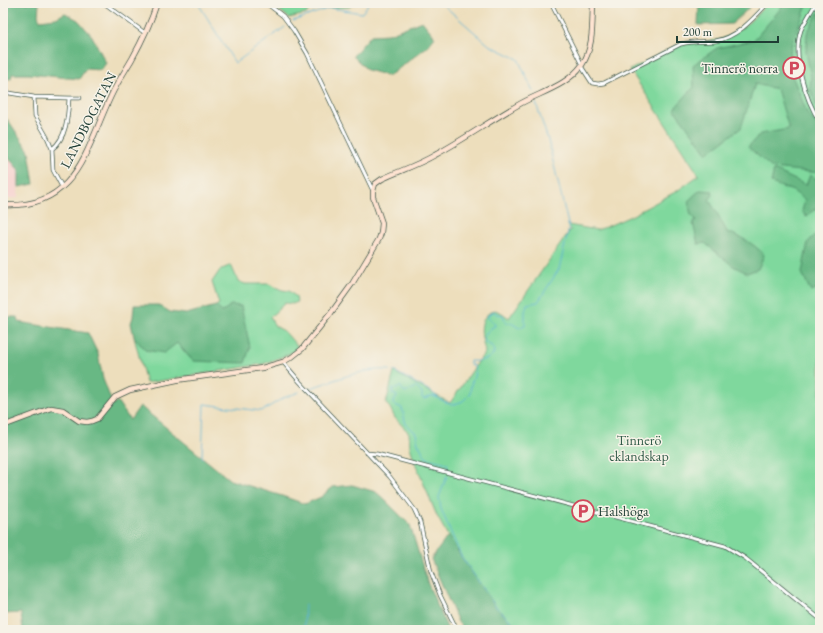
<svg xmlns="http://www.w3.org/2000/svg" width="823" height="633" font-family="'EB Garamond',serif">
  <rect width="100%" height="100%" fill="#f7f3e8"/>
  <filter id="ink" filterUnits="userSpaceOnUse"><feTurbulence type="fractalNoise" baseFrequency=".025" numOctaves="2"/><feDisplacementMap in="SourceGraphic" scale="8" xChannelSelector="R" yChannelSelector="G"/><feConvolveMatrix kernelMatrix="1 2 1 2 8 2 1 2 1" color-interpolation-filters="sRGB"/></filter>
  <filter id="wash" filterUnits="userSpaceOnUse"><feTurbulence type="fractalNoise" baseFrequency=".012" numOctaves="4" result="noise"/><feDisplacementMap in="SourceGraphic" scale="16" xChannelSelector="R" yChannelSelector="G"/><feGaussianBlur stdDeviation="0.9" result="paint"/><feColorMatrix in="noise" values="0 0 0 0 0 0 0 0 0 0 0 0 0 0 0 0 0 1.4 0 .05"/><feComposite in="paint" operator="in"/></filter>
  <g filter="url(#wash)">
    <rect width="100%" height="100%" fill="#eddebc"/>
    <path fill="#f7d0cd" d="M11,160L19,170L18,198L3,199V167Z"/>
    <path fill="#7fd89d" stroke="#4f8a68" d="M271,3H356L349,7L311,8L306,14L289,18Z
      M768,3H820V630H521L496,607L454,547L437,516L416,465L410,447L409,433L395,418L390,408L387,405L386,403L394,372L450,403L485,352C482,338 475,317 495,310L502,313L509,318L571,229L569,228L568,225L597,230L606,227L631,216L677,191L699,175L630,70L678,45L720,40L733,34L746,25Z
      M231,265L238,281L245,284H269L282,290L289,291L296,297L297,302L293,304L285,303L270,317L275,326L284,331L299,348L287,355L263,364L146,383L134,337L145,350L177,343L193,361L231,305L222,312L216,306L219,304L212,282L220,270Z"/>
    <path fill="#67b884" stroke="#437a5c" d="M3,3H39L38,16L40,20L56,18L65,13L78,20L92,36L106,63L101,70L86,69L79,79L29,74H12L11,79L3,78Z
      M699,3H754L732,24L698,25Z
      M782,3H808L792,43L788,62L791,73L808,115L820,127V173L772,168L748,147L760,134L789,129L777,89L755,84L741,128L707,153L674,109L694,87L693,65L717,48L754,40L782,7Z
      M818,13H820V116L810,89L811,78L806,51L807,33Z
      M422,21L435,37L428,46L389,76L367,70L353,56L371,35L389,34Z
      M3,119L8,120L29,151L34,184L19,187V170L7,156V151L3,148Z
      M774,170L806,185L810,175L820,181V214L815,209L806,217L802,211L805,200L793,191L771,183Z
      M700,190L712,191L713,195L709,200L716,211L727,232C741,237 754,243 764,255L758,269L747,273L733,266L705,243L698,244L693,223L696,220L691,215L688,201Z
      M820,230V287L811,292L802,273L808,242Z
      M134,305H159L170,312L186,314L216,306L222,312L231,305L241,306L250,347L245,363L193,361L177,343L164,353L145,350L134,337L131,323L133,317Z
      M7,317H17L18,322L88,333L98,354L103,379L113,405L117,401L130,420L140,406L230,480L282,496L305,504L321,497L333,487L352,485L376,492L385,500L410,525L428,584L448,630H23L21,613L3,614V319Z
      M448,536L461,556L496,607L521,630H464L458,622L431,559Z"/>
    <g fill="none" stroke-linecap="round" stroke-linejoin="round">
      <path stroke="#57b1d5" stroke-width="1" d="M198,3L235,63L285,27
        M441,3L489,45L518,59L533,91
        M293,21L330,8L362,13L369,3
        M310,388C334,381 369,365 394,371L432,392L438,398
        M202,458L204,404L261,411L264,410L283,398L299,392
        M448,469L447,463L426,458L418,443L416,433L406,424L405,421L402,408L393,404V402L397,397L396,395L392,394L393,388L397,389L400,386L405,393L416,387L422,393V398L424,399L433,396L452,405L463,401L470,394L471,384L474,377L475,370L474,366L473,365H470V361C477,362 490,360 494,353L493,347L484,341L483,338L491,328L495,326L494,323L487,317V316L494,311L496,314L503,315L506,323H511L519,328L525,325V312L527,304L538,302L559,269L569,228L548,140L536,103
        M447,476L439,497L441,509L461,556L496,607L521,630
        M304,630L305,604"/>
    </g>
  </g>
  <g filter="url(#ink)">
    <g fill="none" stroke-linecap="round" stroke-linejoin="round">
      <g stroke="#3e5548" stroke-width="4.5">
        <path id="street" d="M104,3L145,33
          M266,3L283,16L294,31L307,53L373,191
          M551,3L582,65
          M816,3C811,12 805,21 801,30C792,56 805,99 820,122
          M581,66L592,83L598,84L604,83L681,44C693,41 704,42 715,41C737,38 754,18 768,3
          M3,92L34,97L69,98C68,115 67,138 52,149L53,170L62,187
          M34,97L35,116L47,137L52,149
          M69,98H80
          M283,362L300,382L390,477L414,509L420,522L431,572L440,595L457,630
          M367,453L377,454L725,546L745,558L820,619"/>
      </g>
      <g stroke="#3e5548" stroke-width="6">
        <path id="secondary" d="M3,205C77,210 86,148 111,96C117,83 125,71 132,59C142,41 151,22 157,3
          M3,426L51,408L63,410L79,421L87,422L92,421L97,419L115,397L130,390L177,380L262,368L283,362L292,357L302,349L331,313L352,284L379,239L381,233L382,223L373,197V191L375,184L382,179C399,171 418,165 435,155C463,140 490,121 518,105C540,92 566,87 582,65C594,47 592,24 593,3"/>
      </g>
      <use href="#street" stroke="#fff" stroke-width="3"/>
      <use href="#secondary" stroke="#fee3d1" stroke-width="4.5"/>
    </g>
  </g>
  <defs>
    <g id="parking-ring" transform="scale(1.15)"><circle r="9.5" fill="#f7f3e8" stroke="#d1495b" stroke-width="1.5"/><path d="M-3.5-5.5H1a3.5 3.5 0 0 1 0 7H-1V5.5H-3.5ZM-1-3.4V-.6H.8a1.4 1.4 0 0 0 0-2.8Z" fill="#d1495b"/></g>
  </defs>
  <g fill-rule="evenodd">
    <use href="#parking-ring" x="794" y="68"/>
    <use href="#parking-ring" x="583" y="511"/>
  </g>
  <g text-anchor="middle" dominant-baseline="central" stroke-width="3" stroke-linejoin="round" paint-order="stroke">
    <g font-size="14" fill="#1f3d34" stroke="#f7f3e8" text-anchor="end">
      <text x="778" y="68">Tinnerö norra</text>
      <text x="598" y="511" text-anchor="start">Halshöga</text>
    </g>
    <g font-size="14" fill="#1f3d34" stroke="#f7f3e8">
      <text transform="translate(88 120) rotate(-63)">LANDBOGATAN</text>
    </g>
    <g font-size="14" fill="#325c49" stroke="#f7f3e8">
      <text x="639" y="440">Tinnerö<tspan x="639" dy="16">eklandskap</tspan></text>
    </g>
  </g>
  <rect width="823" height="633" fill="none" stroke="#f7f3e8" stroke-width="16"/>
  <path d="M677 36v6h101v-6" fill="none" stroke="#1f3d34" stroke-width="2"/>
  <text x="683" y="36" font-size="12" fill="#1f3d34" stroke="#f7f3e8" stroke-width="3" paint-order="stroke">200 m</text>
</svg>
